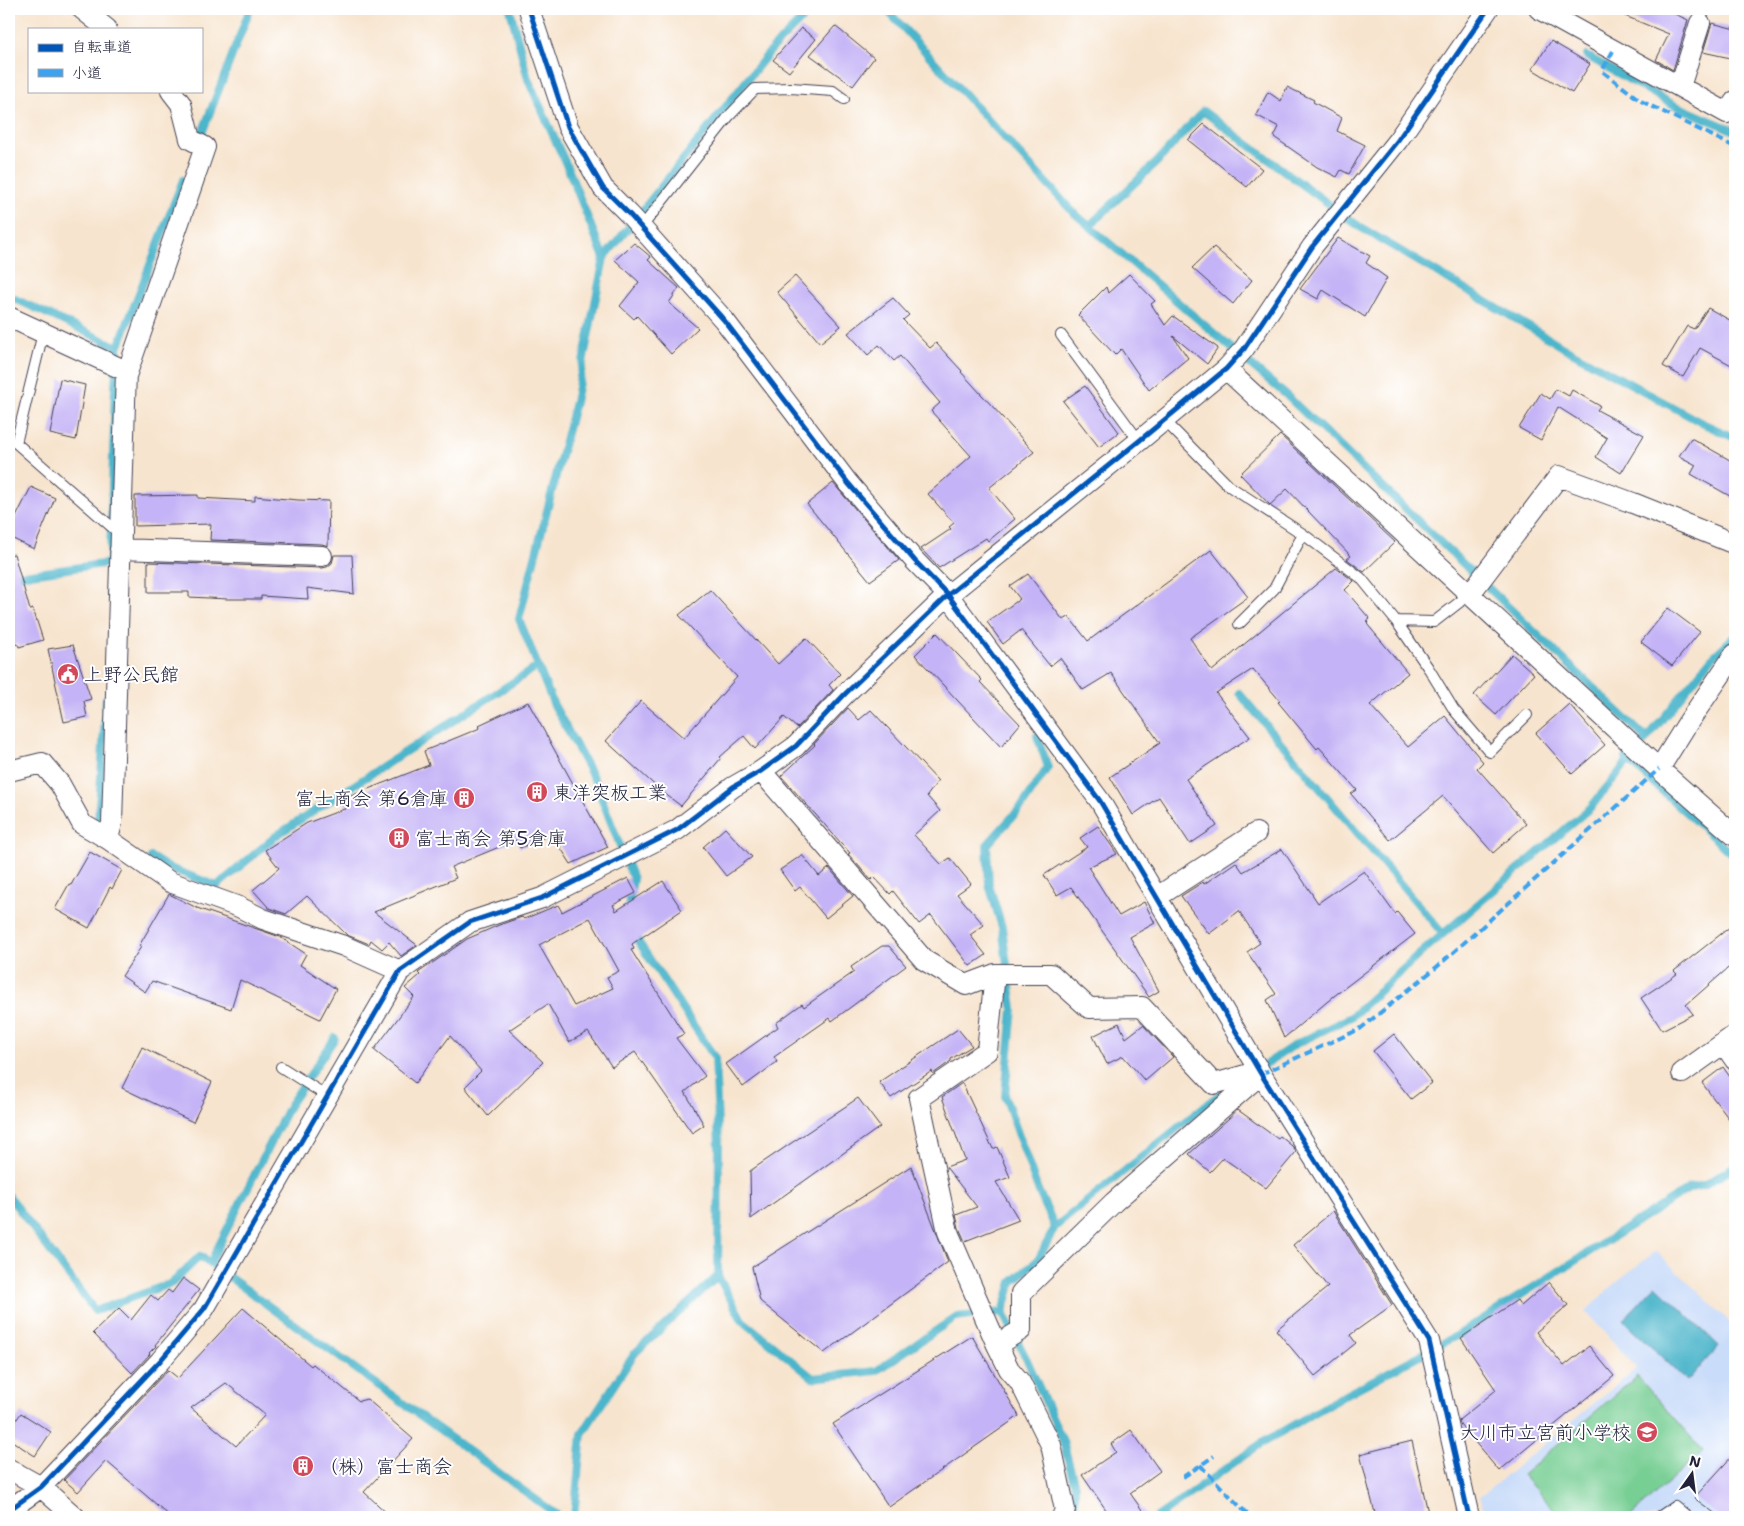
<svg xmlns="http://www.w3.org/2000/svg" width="1744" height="1526" font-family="'Shantell Sans','Klee One',sans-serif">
  <rect width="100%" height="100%" fill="#fff"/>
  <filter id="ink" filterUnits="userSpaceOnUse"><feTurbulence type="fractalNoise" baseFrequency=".02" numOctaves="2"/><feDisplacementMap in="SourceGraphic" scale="10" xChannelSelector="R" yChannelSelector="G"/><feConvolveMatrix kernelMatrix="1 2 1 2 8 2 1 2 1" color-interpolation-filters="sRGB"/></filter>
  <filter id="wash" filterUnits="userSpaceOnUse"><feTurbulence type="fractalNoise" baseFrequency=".0096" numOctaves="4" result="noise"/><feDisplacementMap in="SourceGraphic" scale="20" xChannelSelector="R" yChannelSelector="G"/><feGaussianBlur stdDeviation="1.12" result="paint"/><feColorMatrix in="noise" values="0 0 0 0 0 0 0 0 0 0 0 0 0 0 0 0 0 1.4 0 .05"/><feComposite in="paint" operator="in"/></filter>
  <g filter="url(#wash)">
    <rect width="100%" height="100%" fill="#f7e4ce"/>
    <path fill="#c9dcf9" d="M1656,1251L1735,1327V1517H1486L1480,1497L1637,1368L1586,1312L1616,1282Z"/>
    <path fill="#78cf94" stroke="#4d7868" d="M1637,1376L1703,1451L1629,1517H1561L1522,1475Z"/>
    <path fill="#4cb5cb" stroke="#376c83" d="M1656,1285L1719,1346L1687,1381L1623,1320Z"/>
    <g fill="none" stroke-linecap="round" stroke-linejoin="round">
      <path stroke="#4cb5cb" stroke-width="8" d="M510,9L528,79L569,171L604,258L772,49L812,9
        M886,9L1073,212L1286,395L1646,738
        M1587,56L1674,105L1735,131
        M199,141L250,9
        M1089,226L1158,161L1203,111L1360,227L1570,351L1702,423L1735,438
        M604,258L575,402L519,619L553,703L594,779L633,879L627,913
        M9,296L118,347L183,180
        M9,577L110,563
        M109,593L115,386L118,347
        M1239,693L1443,934
        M1037,736L1048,767L1022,806L987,845L989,885L1002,927L1013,1008L1005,1096L1038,1190L1055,1227L1038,1260L1012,1282L1003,1312L1028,1362L1063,1441L1075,1486L1074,1517
        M1644,742L1711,659L1735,636
        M1626,758L1735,857
        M106,828L98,824L106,699
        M151,857L167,867L217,886L277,835L538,666
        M632,932L715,1058L719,1147L718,1276
        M1260,1068L1296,1044L1351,1017L1422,952L1591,807L1636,751
        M9,1196L95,1311L172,1283L200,1256L560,1517
        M1055,1227L1212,1100L1231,1087
        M210,1263L289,1106L335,1038
        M574,1517L582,1434L635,1353L718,1276L742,1320L813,1378L876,1371L956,1317L1003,1312
        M1157,1517L1262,1443L1347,1394L1458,1335L1690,1188L1704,1185L1735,1166"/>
    </g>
    <g id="blocks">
      <path fill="#c4b3f6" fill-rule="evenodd" d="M1608,9H1664L1688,20L1673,70L1656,60L1669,34Z
        M1712,23L1735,29V59L1703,52Z
        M835,26L874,58L853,86L810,55Z
        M801,28L816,39L789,72L773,60Z
        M1551,41L1590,64L1572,93L1532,69Z
        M1287,87L1314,100L1313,102L1342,118L1337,131L1365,145L1349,174L1341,170L1337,177L1317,167L1274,137L1279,127L1256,115L1268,92L1281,101Z
        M1204,124L1262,169L1247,187L1188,140Z
        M1338,238L1370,256L1366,263L1387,278L1365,317L1323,290L1318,299L1300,289Z
        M634,243L651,257L648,260L679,288L669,303L698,328L671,354L637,316L634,319L620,306L639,282L615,260Z
        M1214,247L1252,280L1233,304L1192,268Z
        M1129,274L1155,301L1151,304L1165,325L1173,316L1218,348L1207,364L1173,336L1188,358L1149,390L1121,349L1115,355L1078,315L1106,287L1108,293Z
        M795,276L841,326L820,343L777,292Z
        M893,298L909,315L903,320L930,348L936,343L962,371L961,372L1034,452L989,488L1015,519L988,541L986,538L939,568L921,549L951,529L949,527L954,523L928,494L971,456L931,411L940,403L900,356L894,361L879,345L868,355L848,333Z
        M1708,308L1735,323V367L1700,348L1683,377L1663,366L1687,326L1694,329Z
        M60,379L85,385L76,440L50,434Z
        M1085,386L1119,432L1099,447L1063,401Z
        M1556,389L1569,396L1572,390L1600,406L1597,410L1644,435L1621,473L1596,457L1607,438L1558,407L1541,440L1519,428L1541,393L1550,399Z
        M1280,435L1395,542L1364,572L1347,559L1351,556L1287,489L1270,505L1240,474Z
        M1691,438L1735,463V499L1691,474L1696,465L1679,456Z
        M833,483L899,560L870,581L807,504Z
        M31,487L55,498L34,549L9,537V531Z
        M198,495V498L255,501V496L298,500L329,501L328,546L322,544L210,540L211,524L135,526V496Z
        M1211,550L1248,597L1190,638L1212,671L1336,568L1354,581L1345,590L1370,619L1367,621L1369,622L1367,624L1408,673L1370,705L1408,747L1445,716L1483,762L1477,768L1526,824L1493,853L1443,796L1390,840L1351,794L1357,790L1319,747L1317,749L1278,702L1280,701L1253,669L1216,693L1250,737L1186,779L1217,826L1190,844L1159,797L1133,815L1110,777L1160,743L1111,673L1083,690L1060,658L1050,666L1021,630L1003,644L987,622L1020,599L1010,586L1028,574L1063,620L1069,617L1088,641Z
        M14,554L30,610L33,609L43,640L19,647L18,644L12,645L9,634V555Z
        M334,555H352L354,594L307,588L308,599L261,596V599H228L189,597V592H148V562L322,568L327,567L332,563Z
        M710,590L778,664L806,638L840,674L829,685L833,690L797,728L784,717L755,749L744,736L720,757L721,758L681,806L660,790L606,741L641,701L684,738L737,677L679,615Z
        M1668,608L1700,632L1672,666L1641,642Z
        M937,633L982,680L980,682L1020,724L1001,747L915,655Z
        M73,645L91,699L84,701L87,717L64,722L48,649Z
        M1512,654L1534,674L1496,715L1474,695Z
        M528,702L608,847L571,864L552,834L520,848L516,840L451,867L456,878L374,912L417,945L401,956L389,942L382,949L371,940L369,944L347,935L307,896L286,914L269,908L253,890L279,868L265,850L307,823L347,808L343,799L429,765L424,751L480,728L479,725Z
        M1569,704L1605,745L1572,774L1536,733Z
        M848,708L859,720L871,710L938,781L927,796L940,811L914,835L941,864L950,858L971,884L957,894L984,925L970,935L986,955L970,966L931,915L919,924L893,891L890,894L874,877L871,880L848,854L850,853L781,776L815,745L814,744Z
        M1098,826L1117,854L1088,867L1119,916L1144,902L1155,923L1130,937L1159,991L1149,997L1071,887L1057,895L1044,875L1087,847L1080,838Z
        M725,828L752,857L726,876L703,847Z
        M1282,849L1318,903L1364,871L1395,914L1397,912L1415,934L1334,996L1284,1038L1267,1000L1276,994L1247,952L1260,943L1239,911L1209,934L1181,896L1203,882L1204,884L1236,862L1243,872Z
        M90,852L122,870L112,889L110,887L89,928L55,909L69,884L71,885Z
        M802,855L819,876L829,868L853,896L826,918L800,887L795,891L780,870Z
        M628,878L636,893L613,905L616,911L663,881L682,910L632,944L634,949L631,950L684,1034L676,1038L705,1076L685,1092L704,1125L692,1133L635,1052L612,1067L588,1032L569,1042L548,1004L509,1030L543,1062L488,1116L465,1087L481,1071L450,1036L415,1083L374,1050L414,997L405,988L420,975L418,973L467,939L499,925L522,917L524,919L558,905L562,912ZM590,918L619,971L607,977L613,988L574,1006L539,945Z
        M169,894L197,908L280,937L306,954L300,965L336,989L320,1019L240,980L231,1009L152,981L145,992L122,976L141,947L139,946Z
        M1735,923V962L1686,1005L1693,1014L1662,1030L1641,998L1677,974L1674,971Z
        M882,946H889L906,966L832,1021L830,1018L774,1057L777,1062L743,1087L726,1064L778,1027L776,1023L802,1004L804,1007L854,972L851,967Z
        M1119,1023L1126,1038L1143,1025L1173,1057L1145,1081L1123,1056L1107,1064L1093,1036Z
        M958,1029L972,1046L951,1059V1061L933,1074L932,1071L891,1098L879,1082Z
        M1394,1034L1432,1083L1411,1099L1373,1051Z
        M142,1047L212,1082L193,1122L122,1088Z
        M1723,1067L1735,1084V1127L1702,1083Z
        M962,1083L993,1149L997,1147L1010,1177L996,1182L1019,1220L965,1241L959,1228L956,1215L977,1207L946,1167L965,1160L942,1097Z
        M858,1098L880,1127L751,1219L750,1171Z
        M1238,1110L1278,1139L1280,1136L1292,1146L1296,1152L1266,1188L1223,1158L1210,1172L1189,1154Z
        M911,1166L948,1262L824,1353L760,1301L752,1267Z
        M1333,1211L1392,1305L1350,1335L1356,1343L1315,1376L1276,1330L1328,1287L1293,1245Z
        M183,1278L199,1290L155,1345L156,1346L149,1353L150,1354L132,1373L93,1333L119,1308L131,1320L151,1295L158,1301L168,1290L172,1293Z
        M1549,1282L1568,1305L1536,1332L1564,1366L1589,1346L1614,1376L1499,1471L1460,1424L1459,1420L1496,1390L1461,1338L1517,1300L1521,1306Z
        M243,1308L311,1366L313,1364L359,1401L367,1399L413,1439L364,1492L391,1517H171L106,1461L78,1492L64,1480L168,1370L178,1378ZM226,1383L265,1415L236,1446L191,1408Z
        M972,1336L1019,1416L889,1507L833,1424Z
        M21,1413L51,1432L35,1456L9,1439V1431Z
        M1131,1430L1160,1471L1130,1493L1147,1517H1111L1082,1475L1116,1452L1111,1444Z
        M1412,1441L1429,1517H1376L1360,1454Z
        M1735,1453V1517H1720L1694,1498Z"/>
    </g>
  </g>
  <g filter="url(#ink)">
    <use href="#blocks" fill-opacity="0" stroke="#423f51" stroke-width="1"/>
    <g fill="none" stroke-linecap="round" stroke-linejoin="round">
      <g stroke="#423f51" stroke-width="12">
        <path id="service" d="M641,228L729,116L755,89L791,88L833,91L844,99
          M43,333L16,443L121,535
          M1061,335L1139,441
          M1164,420L1229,486L1303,534L1361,578L1396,621L1429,669L1454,710L1490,752L1527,715
          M1396,621L1434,622L1470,594
          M1239,624L1274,589L1303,534
          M281,1067L327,1096
          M1659,1517L1675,1506L1688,1517"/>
      </g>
      <g stroke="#423f51" stroke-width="22">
        <path id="minor" d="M82,9L107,29
          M529,9L568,127L603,188L630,215L724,320L848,483L915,561L948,595L1100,801L1261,1074L1429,1341L1469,1517
          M1539,9L1727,113L1735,101
          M1680,87L1700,23
          M9,317L126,371L112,823L108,839
          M1226,369L1659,769L1735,836
          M126,376L205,147L190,139L181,104L171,91
          M120,549L322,556
          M1470,594L1559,476L1633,503L1735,544
          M1659,769L1687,724L1735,654
          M9,771L42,763L60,784L82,824L108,839L170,882L239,907L263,919L344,946L400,971
          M761,771L924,960L966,985L995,974H1051L1089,1008L1142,1007L1214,1084L1252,1073L1258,1068
          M1157,897L1256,833
          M995,974L987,1051L919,1098L948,1232L997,1345
          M1724,1044L1735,1060
          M1682,1073L1735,1035
          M9,1469L41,1487L75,1517
          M9,1510L41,1487L160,1361L204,1309L400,971L470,922L542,898L677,830L733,787L761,771L796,746L845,694L948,595L1139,441L1226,369L1244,349L1312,247L1398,140L1488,9
          M1062,1517L1065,1510L1051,1445L1020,1382L1009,1369L997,1345L1021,1330V1293L1114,1202L1261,1074"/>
      </g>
      <use href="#service" stroke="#fff" stroke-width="10"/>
      <use href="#minor" stroke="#fff" stroke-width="20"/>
      <path stroke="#3ea2ec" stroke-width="4" stroke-dasharray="8 4" stroke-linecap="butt" d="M1613,51L1602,71L1641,101L1735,147
        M1261,1074L1360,1029L1438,966L1659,769
        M1200,1465L1250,1517
        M1183,1477L1214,1456"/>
      <g stroke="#fff" stroke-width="8">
        <path id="cycleway" d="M529,9L568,127L603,188L630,215L724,320L848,483L915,561L948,595L1100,801L1261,1074L1429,1341L1469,1517
          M9,1510L41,1487L160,1361L204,1309L400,971L470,922L542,898L677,830L733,787L761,771L796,746L845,694L948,595L1139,441L1226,369L1244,349L1312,247L1398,140L1488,9"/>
      </g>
      <use href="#cycleway" stroke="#0057b8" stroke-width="5"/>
    </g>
  </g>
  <defs>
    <g id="civic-disc" transform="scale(1.125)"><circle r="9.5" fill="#d1495b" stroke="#fff"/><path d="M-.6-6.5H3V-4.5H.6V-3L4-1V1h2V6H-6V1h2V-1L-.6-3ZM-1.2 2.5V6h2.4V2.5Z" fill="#fff"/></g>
    <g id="building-disc" transform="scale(1.125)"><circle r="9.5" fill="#d1495b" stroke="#fff"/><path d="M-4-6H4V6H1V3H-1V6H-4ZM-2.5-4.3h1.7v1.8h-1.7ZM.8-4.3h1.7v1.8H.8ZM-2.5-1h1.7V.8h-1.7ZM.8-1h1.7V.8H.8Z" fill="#fff"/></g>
    <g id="school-disc" transform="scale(1.125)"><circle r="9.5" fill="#d1495b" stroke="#fff"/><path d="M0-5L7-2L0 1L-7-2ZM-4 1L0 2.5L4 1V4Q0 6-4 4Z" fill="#fff"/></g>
  </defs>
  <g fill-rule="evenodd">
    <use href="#civic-disc" x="68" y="674"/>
    <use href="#building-disc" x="537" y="792"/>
    <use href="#building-disc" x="464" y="798"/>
    <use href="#building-disc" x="399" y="838"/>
    <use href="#school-disc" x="1647" y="1432"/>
    <use href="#building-disc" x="303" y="1466"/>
  </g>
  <g text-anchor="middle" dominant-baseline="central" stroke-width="4" stroke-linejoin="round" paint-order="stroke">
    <g font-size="19" fill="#22223b" stroke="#fff" text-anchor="start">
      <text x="84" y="674">上野公民館</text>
      <text x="553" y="792">東洋突板工業</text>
      <text x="448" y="798" text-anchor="end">富士商会 第6倉庫</text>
      <text x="415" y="838">富士商会 第5倉庫</text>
      <text x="1631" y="1432" text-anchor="end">大川市立宮前小学校</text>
      <text x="319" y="1466">（株）富士商会</text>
    </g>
  </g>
  <rect width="1744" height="1526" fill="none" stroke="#fff" stroke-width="30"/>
  <rect x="28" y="28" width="175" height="65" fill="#ffffff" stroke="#a7a7b1"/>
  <rect x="38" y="44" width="25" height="8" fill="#0057b8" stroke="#a7a7b1"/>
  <text x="72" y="52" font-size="15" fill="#22223b">自転車道</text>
  <rect x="38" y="69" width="25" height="8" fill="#3ea2ec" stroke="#a7a7b1"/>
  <text x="72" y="78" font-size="15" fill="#22223b">小道</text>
  <g transform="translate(1692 1474) rotate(14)" stroke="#ffffff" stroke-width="4" paint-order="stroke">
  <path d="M0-4L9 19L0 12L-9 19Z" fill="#22223b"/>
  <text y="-8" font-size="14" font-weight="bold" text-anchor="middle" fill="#22223b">N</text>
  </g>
</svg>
